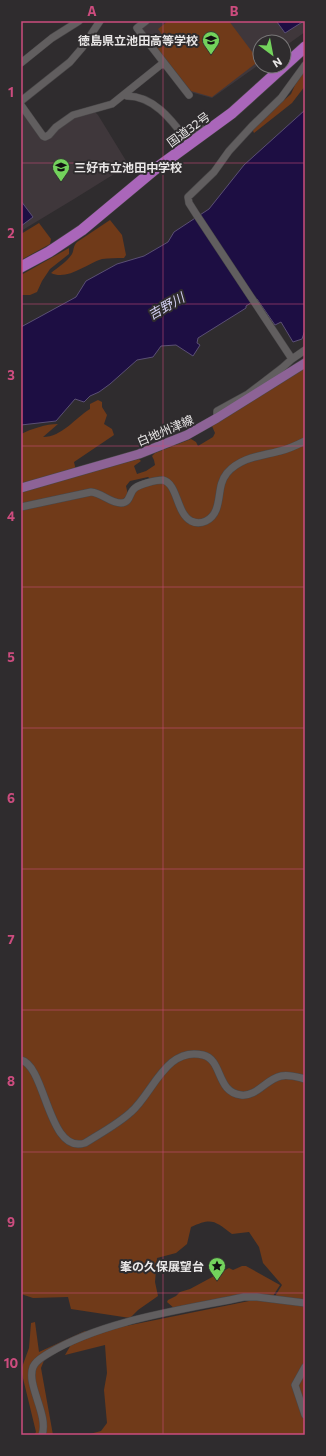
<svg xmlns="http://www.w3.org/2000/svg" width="326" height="1456" font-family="Commissioner,'Noto Sans JP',sans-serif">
  <rect width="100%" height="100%" fill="#2f2c2e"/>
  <path fill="#3f373b" d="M150,21H305V32L284,47V42H260V64L212,98L190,92L140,29Z
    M21,107L44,140L70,119L95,112L98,115L128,164L127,166L74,199L21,231Z"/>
  <path fill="#703a19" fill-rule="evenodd" d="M168,21H229L259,61L212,97L191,91L154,44L163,36L158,29Z
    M305,70V86L292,103L254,133L253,131V128L291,94L295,85Z
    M110,220L122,235L126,255L124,258C116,258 109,258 102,259C86,264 67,281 51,273C58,267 67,262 72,254C74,250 73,246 77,242Z
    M39,223L51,239L50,244L21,260V234Z
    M69,248V254L50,269L42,281L37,292L30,295H21V275Z
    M305,367V1435H86L101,1431L107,1423L104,1390L107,1373L105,1345L65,1355L72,1343L111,1329L254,1300L272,1301L282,1285L263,1263L259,1247L249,1232L232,1234C215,1221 212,1217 191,1227L187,1244L176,1253L157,1258L155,1282L158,1296L138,1310L130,1318L71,1309L68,1297L33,1298L21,1294V434C31,429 46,424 58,424L43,437C62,437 75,418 90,409V404L98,400L102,402V407L107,415L104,424L112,429L114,435L74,462L77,475L139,459L141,461L134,466L137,474L146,471L155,465L154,460L152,456L155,453L191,439L196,442L198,446L213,437L215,433L212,426ZM148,477L152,480L158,478L166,479L174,487L171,490L167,485L162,482C155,484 143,485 137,490C128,496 135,504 119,505L116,500H122L128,495L126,486L130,481Z
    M242,1266H246L280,1285L273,1296L175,1309L167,1302L168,1300L176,1296L180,1292L190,1289L229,1268L233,1270Z
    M35,1322L39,1352L85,1331L87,1332L45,1358L41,1368L53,1435H34L36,1432L21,1370L29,1348L31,1323Z"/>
  <path fill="#1d0e43" stroke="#5a4f74" d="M280,21H304L285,33L277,22Z
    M305,110V330L302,339L293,342L281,322L275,325L257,299L246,306V308L198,338L197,343L200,345L193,356L176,345L161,346L153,357L137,360L110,384L99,392L90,396L84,402L75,399L56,421L21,425V327L76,297L86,281L117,264L144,256L168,242L174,232L209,209L244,165Z
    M21,201L33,217L21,226Z"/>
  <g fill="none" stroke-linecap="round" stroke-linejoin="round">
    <g stroke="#494748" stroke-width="8">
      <path id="minor" d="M146,21L137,28L189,95
        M21,63L52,38L79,21
        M125,95L127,96C153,96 171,119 185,138L195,131L202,129L206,132
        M21,101L70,62L82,48L100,21
        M21,105L43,136L45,137L49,135L56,127L73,115L112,104L163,63
        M292,359L305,350
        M217,418V411L248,394L282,368L292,359L196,214L189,203L188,197L214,172L229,151L252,126L281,98L305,65
        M21,507L91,492C102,493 110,503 121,503C131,503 129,492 135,488C140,484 156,480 163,480C178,484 176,513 191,521C201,526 212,520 216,510C221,497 218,484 227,473C241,457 261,456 280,451C289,449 297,445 305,441
        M21,1060C46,1066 48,1155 85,1143C101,1133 118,1124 131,1112C153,1093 166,1046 203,1055C223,1060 216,1092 241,1095C257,1097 266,1079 281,1076C289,1074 297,1077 305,1079
        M305,1367L295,1385L305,1415
        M42,1435C49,1415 26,1385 33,1367C36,1360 43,1357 49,1353C104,1320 182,1310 244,1297H257L305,1303"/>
    </g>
    <g stroke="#494748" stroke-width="10">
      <path id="major" d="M21,488L139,454L187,435L217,418L305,363"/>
    </g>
    <g stroke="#494748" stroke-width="12">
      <path id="highway" d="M21,267L49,252L82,230L154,170L232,113L305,47"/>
    </g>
    <use href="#minor" stroke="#615e5f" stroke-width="7"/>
    <use href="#major" stroke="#8d6396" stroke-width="9"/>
    <use href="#highway" stroke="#aa66ba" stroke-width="11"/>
  </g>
  <path fill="none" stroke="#cc4c7e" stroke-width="1" stroke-opacity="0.55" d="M163,21V1435M21,163H305M21,304H305M21,446H305M21,587H305M21,728H305M21,869H305M21,1010H305M21,1152H305M21,1293H305"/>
  <defs>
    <g id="school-pin" transform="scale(0.9)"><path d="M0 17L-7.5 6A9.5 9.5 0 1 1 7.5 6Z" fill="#73d25c" stroke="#2f2c2e"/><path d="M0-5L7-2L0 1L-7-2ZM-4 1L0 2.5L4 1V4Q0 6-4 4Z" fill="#111"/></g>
    <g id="sight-pin" transform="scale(0.9)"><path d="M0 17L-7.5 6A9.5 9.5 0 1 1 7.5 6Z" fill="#73d25c" stroke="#2f2c2e"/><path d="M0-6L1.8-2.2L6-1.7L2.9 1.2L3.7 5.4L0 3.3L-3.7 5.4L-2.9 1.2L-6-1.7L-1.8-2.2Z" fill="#111"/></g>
  </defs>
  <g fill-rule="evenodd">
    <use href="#school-pin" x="211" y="40"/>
    <use href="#school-pin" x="61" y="167"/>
    <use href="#sight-pin" x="217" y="1266"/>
  </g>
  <g text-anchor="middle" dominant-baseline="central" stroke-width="4" stroke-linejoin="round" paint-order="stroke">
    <g font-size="12" font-weight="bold" fill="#e9e7e7" stroke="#2f2c2e" text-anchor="end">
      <text x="198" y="40">徳島県立池田高等学校</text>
      <text x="74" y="167" text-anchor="start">三好市立池田中学校</text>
      <text x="204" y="1266">峯の久保展望台</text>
    </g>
    <g font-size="12" fill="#e9e7e7" stroke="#2f2c2e">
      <text transform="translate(188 129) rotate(-36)">国道32号</text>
      <text transform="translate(165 430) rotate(-23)">白地州津線</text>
    </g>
    <g font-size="13" font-style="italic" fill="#d2cef2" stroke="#2f2c2e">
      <text transform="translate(166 306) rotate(-30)">吉野川</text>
    </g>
  </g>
  <rect width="326" height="1456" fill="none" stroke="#2f2c2e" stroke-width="44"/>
  <g transform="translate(272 54) rotate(148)"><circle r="19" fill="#2f2c2e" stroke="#797778"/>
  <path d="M0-3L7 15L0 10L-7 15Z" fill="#73d25c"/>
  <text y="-6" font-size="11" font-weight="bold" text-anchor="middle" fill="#e9e7e7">N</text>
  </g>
  <rect x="22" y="22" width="282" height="1412" fill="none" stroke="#cc4c7e" stroke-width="1.5"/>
  <g font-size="13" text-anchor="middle" font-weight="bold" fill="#cc4c7e">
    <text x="92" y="16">A</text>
    <text x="234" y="16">B</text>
    <text x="11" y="97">1</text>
    <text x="11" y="238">2</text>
    <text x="11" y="380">3</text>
    <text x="11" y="521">4</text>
    <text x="11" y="662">5</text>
    <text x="11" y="803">6</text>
    <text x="11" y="944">7</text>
    <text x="11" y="1086">8</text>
    <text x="11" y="1227">9</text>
    <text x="11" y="1368">10</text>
  </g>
</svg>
